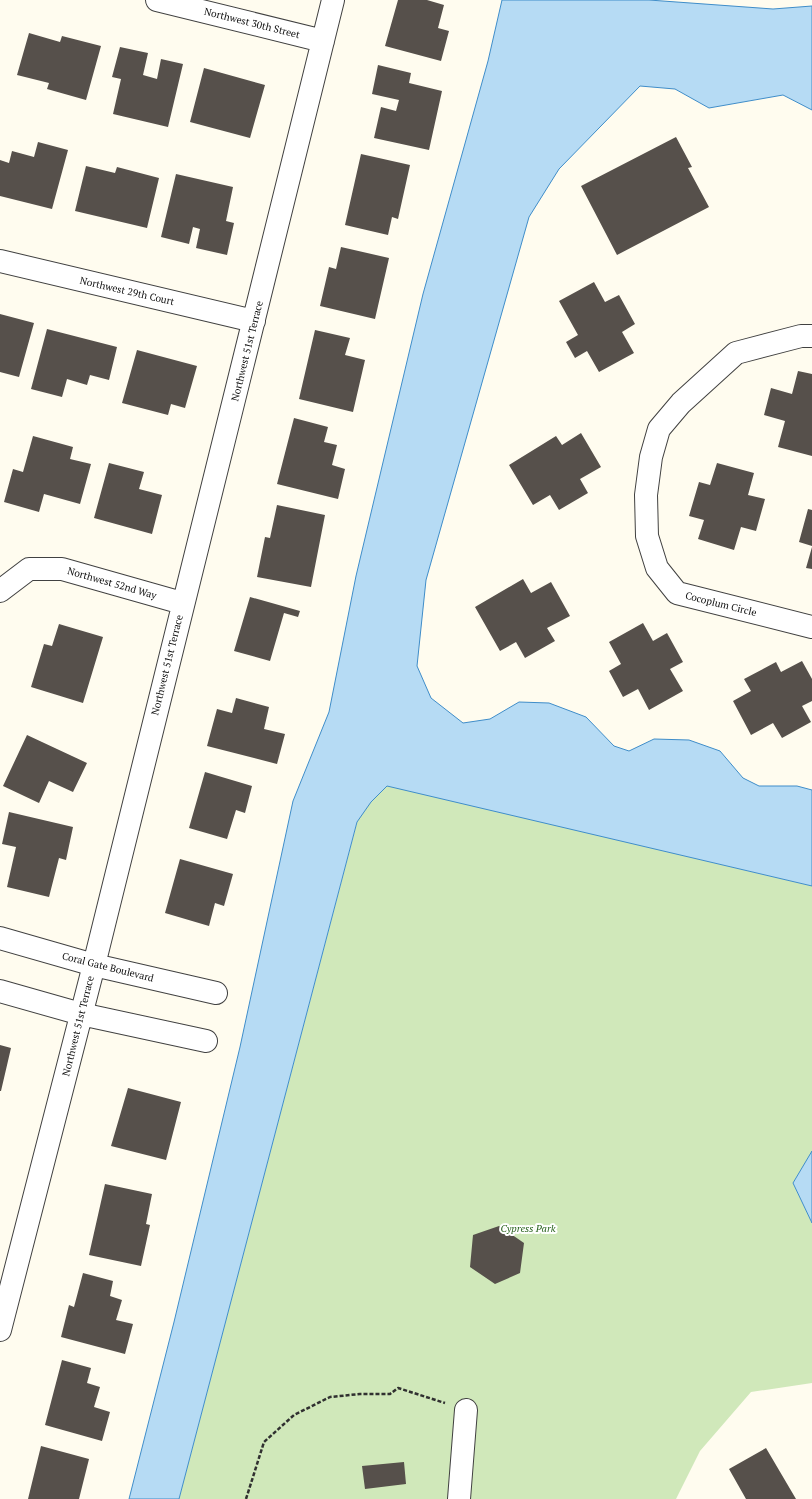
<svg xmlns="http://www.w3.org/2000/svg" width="812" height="1499" font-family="'PT Serif',serif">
  <rect width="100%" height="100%" fill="#fffcef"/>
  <path fill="#d0e8ba" d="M368,781L812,886V1153L793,1183L812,1223V1383L751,1392L700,1451L676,1499H179Z"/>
  <path fill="#b6dbf4" stroke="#3f8dc9" d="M502,0H649L773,9L812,6V110L783,95L709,108L675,89L640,86L559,169L529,217L426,580L417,666L431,698L463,723L490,719L519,702L549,703L586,717L614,746L629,751L654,739L689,740L720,751L743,778L759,786H797L812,790V886L387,786L371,802L357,822L179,1499H129L174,1322L240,1047L293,801L329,712L356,576L423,294L488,61Z
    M812,1151V1223L793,1183Z"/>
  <path fill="#56504b" d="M398,0H427L444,5L438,28L449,31L441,61L385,46Z
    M29,33L60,42L62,36L101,46L86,100L47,89L49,83L17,75Z
    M120,47L148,53L143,75L157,79L161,59L183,64L168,127L113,114L121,79L112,77Z
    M378,65L411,73L409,83L442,91L429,150L374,138L381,107L396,111L399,100L372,94Z
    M204,68L265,85L250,138L190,122Z
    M676,137L692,167L688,168L709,207L617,255L581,186Z
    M38,142L68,150L52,209L0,196V160L9,163L12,151L34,157Z
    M361,154L410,165L398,219L392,217L388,235L345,225Z
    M86,166L115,173L117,167L159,178L147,228L75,211Z
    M176,174L233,187L226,221L234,223L227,255L196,248L200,229L193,227L189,244L161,237Z
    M341,247L389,258L375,319L320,306L329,267L336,269Z
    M594,282L605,302L619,295L635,324L622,332L634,353L599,372L587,351L575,358L566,342L578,335L559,301Z
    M0,314L34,323L19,377L0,372Z
    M47,329L117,347L109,380L90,375L87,385L67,379L62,397L31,389Z
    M315,330L350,338L345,355L365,360L353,412L299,399Z
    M137,350L197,366L185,408L171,404L168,415L122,403Z
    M798,371L812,374V456L778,447L785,421L764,415L771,388L792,394Z
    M294,418L328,427L324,442L337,445L332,465L345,469L338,499L277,484Z
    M581,433L601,467L580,479L588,493L559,510L550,495L533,505L509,465L556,436L562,445Z
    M33,436L73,447L70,459L91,464L80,504L44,494L39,512L4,502L13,469L23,472Z
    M109,463L144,472L139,489L162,495L152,534L94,518Z
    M717,463L754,473L748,495L765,499L756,531L741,527L734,550L698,539L704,520L689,516L699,482L710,485Z
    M277,505L325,515L311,587L257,577L265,537L270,538Z
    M808,509L812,510V546L799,542Z
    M812,547V569L806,568Z
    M523,579L531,593L551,582L570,616L547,628L555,641L525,658L516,642L500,651L475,607Z
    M250,597L300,611L298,617L284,613L270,661L234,651Z
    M643,623L653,641L667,633L683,662L670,669L683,691L649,710L638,689L623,697L609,671L621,664L609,642Z
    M59,624L103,637L83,703L31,687L44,644L52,646Z
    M802,661L812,679V701L802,706L811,722L782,738L773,723L751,735L733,701L751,691L744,679L776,662L781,672Z
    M236,698L269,707L264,729L285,734L277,764L207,746L217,709L232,713Z
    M27,735L87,763L73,792L49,781L39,803L3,786Z
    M205,772L252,786L245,813L236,810L227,839L189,828Z
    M9,812L73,827L66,860L59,858L49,897L7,887L16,847L2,844Z
    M180,859L233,874L224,906L215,903L209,926L165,913Z
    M0,1045L11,1048L1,1091H0Z
    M128,1088L181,1102L166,1160L111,1146Z
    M105,1184L152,1194L146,1224L150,1225L141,1266L89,1255Z
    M499,1226L524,1243L520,1273L495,1284L470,1267L473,1235Z
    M83,1273L113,1281L110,1296L122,1300L116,1320L133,1324L125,1354L61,1337L69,1305L74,1307Z
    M62,1360L91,1368L87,1383L100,1387L94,1407L110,1412L102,1441L45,1425Z
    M41,1446L89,1459L79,1499H28Z
    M766,1448L796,1499H746L729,1469Z
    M404,1462L406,1484L365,1489L362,1466Z"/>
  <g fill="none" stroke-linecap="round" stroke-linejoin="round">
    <g stroke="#414141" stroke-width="24">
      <path id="minor" d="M157,0L323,41
        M0,261L254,321
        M812,336H801L736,353L681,403L659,429L651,457L646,495L647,536L657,568L677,593L812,627
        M0,591L29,569H62L182,603
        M94,965L216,993
        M81,1014L206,1041
        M0,1330L94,965L333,0
        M459,1499L466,1410"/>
    </g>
    <g stroke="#414141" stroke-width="24">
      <path id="tertiary" d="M0,938L94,965
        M0,991L81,1014"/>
    </g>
    <path stroke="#303030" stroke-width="2.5" stroke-dasharray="4 2" stroke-linecap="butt" d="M246,1499L264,1442L294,1415L330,1397L360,1394H390L398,1388L445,1403"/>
    <use href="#minor" stroke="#fff" stroke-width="22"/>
    <use href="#tertiary" stroke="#fff" stroke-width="22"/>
  </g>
  <g text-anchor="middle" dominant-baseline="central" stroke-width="4" stroke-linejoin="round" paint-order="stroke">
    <g font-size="10" fill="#0e0e0e" stroke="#fff">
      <text transform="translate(252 23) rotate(14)">Northwest 30th Street</text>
      <text transform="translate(127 291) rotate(13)">Northwest 29th Court</text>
      <text transform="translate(247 351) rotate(-76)">Northwest 51st Terrace</text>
      <text transform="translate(112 583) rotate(16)">Northwest 52nd Way</text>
      <text transform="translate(721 604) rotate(14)">Cocoplum Circle</text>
      <text transform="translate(167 665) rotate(-76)">Northwest 51st Terrace</text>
      <text transform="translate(108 967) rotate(14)">Coral Gate Boulevard</text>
      <text transform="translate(78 1026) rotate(-76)">Northwest 51st Terrace</text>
    </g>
    <g font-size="10" font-style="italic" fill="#2b6420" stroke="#fff">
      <text x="528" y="1228">Cypress Park</text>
    </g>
  </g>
</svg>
